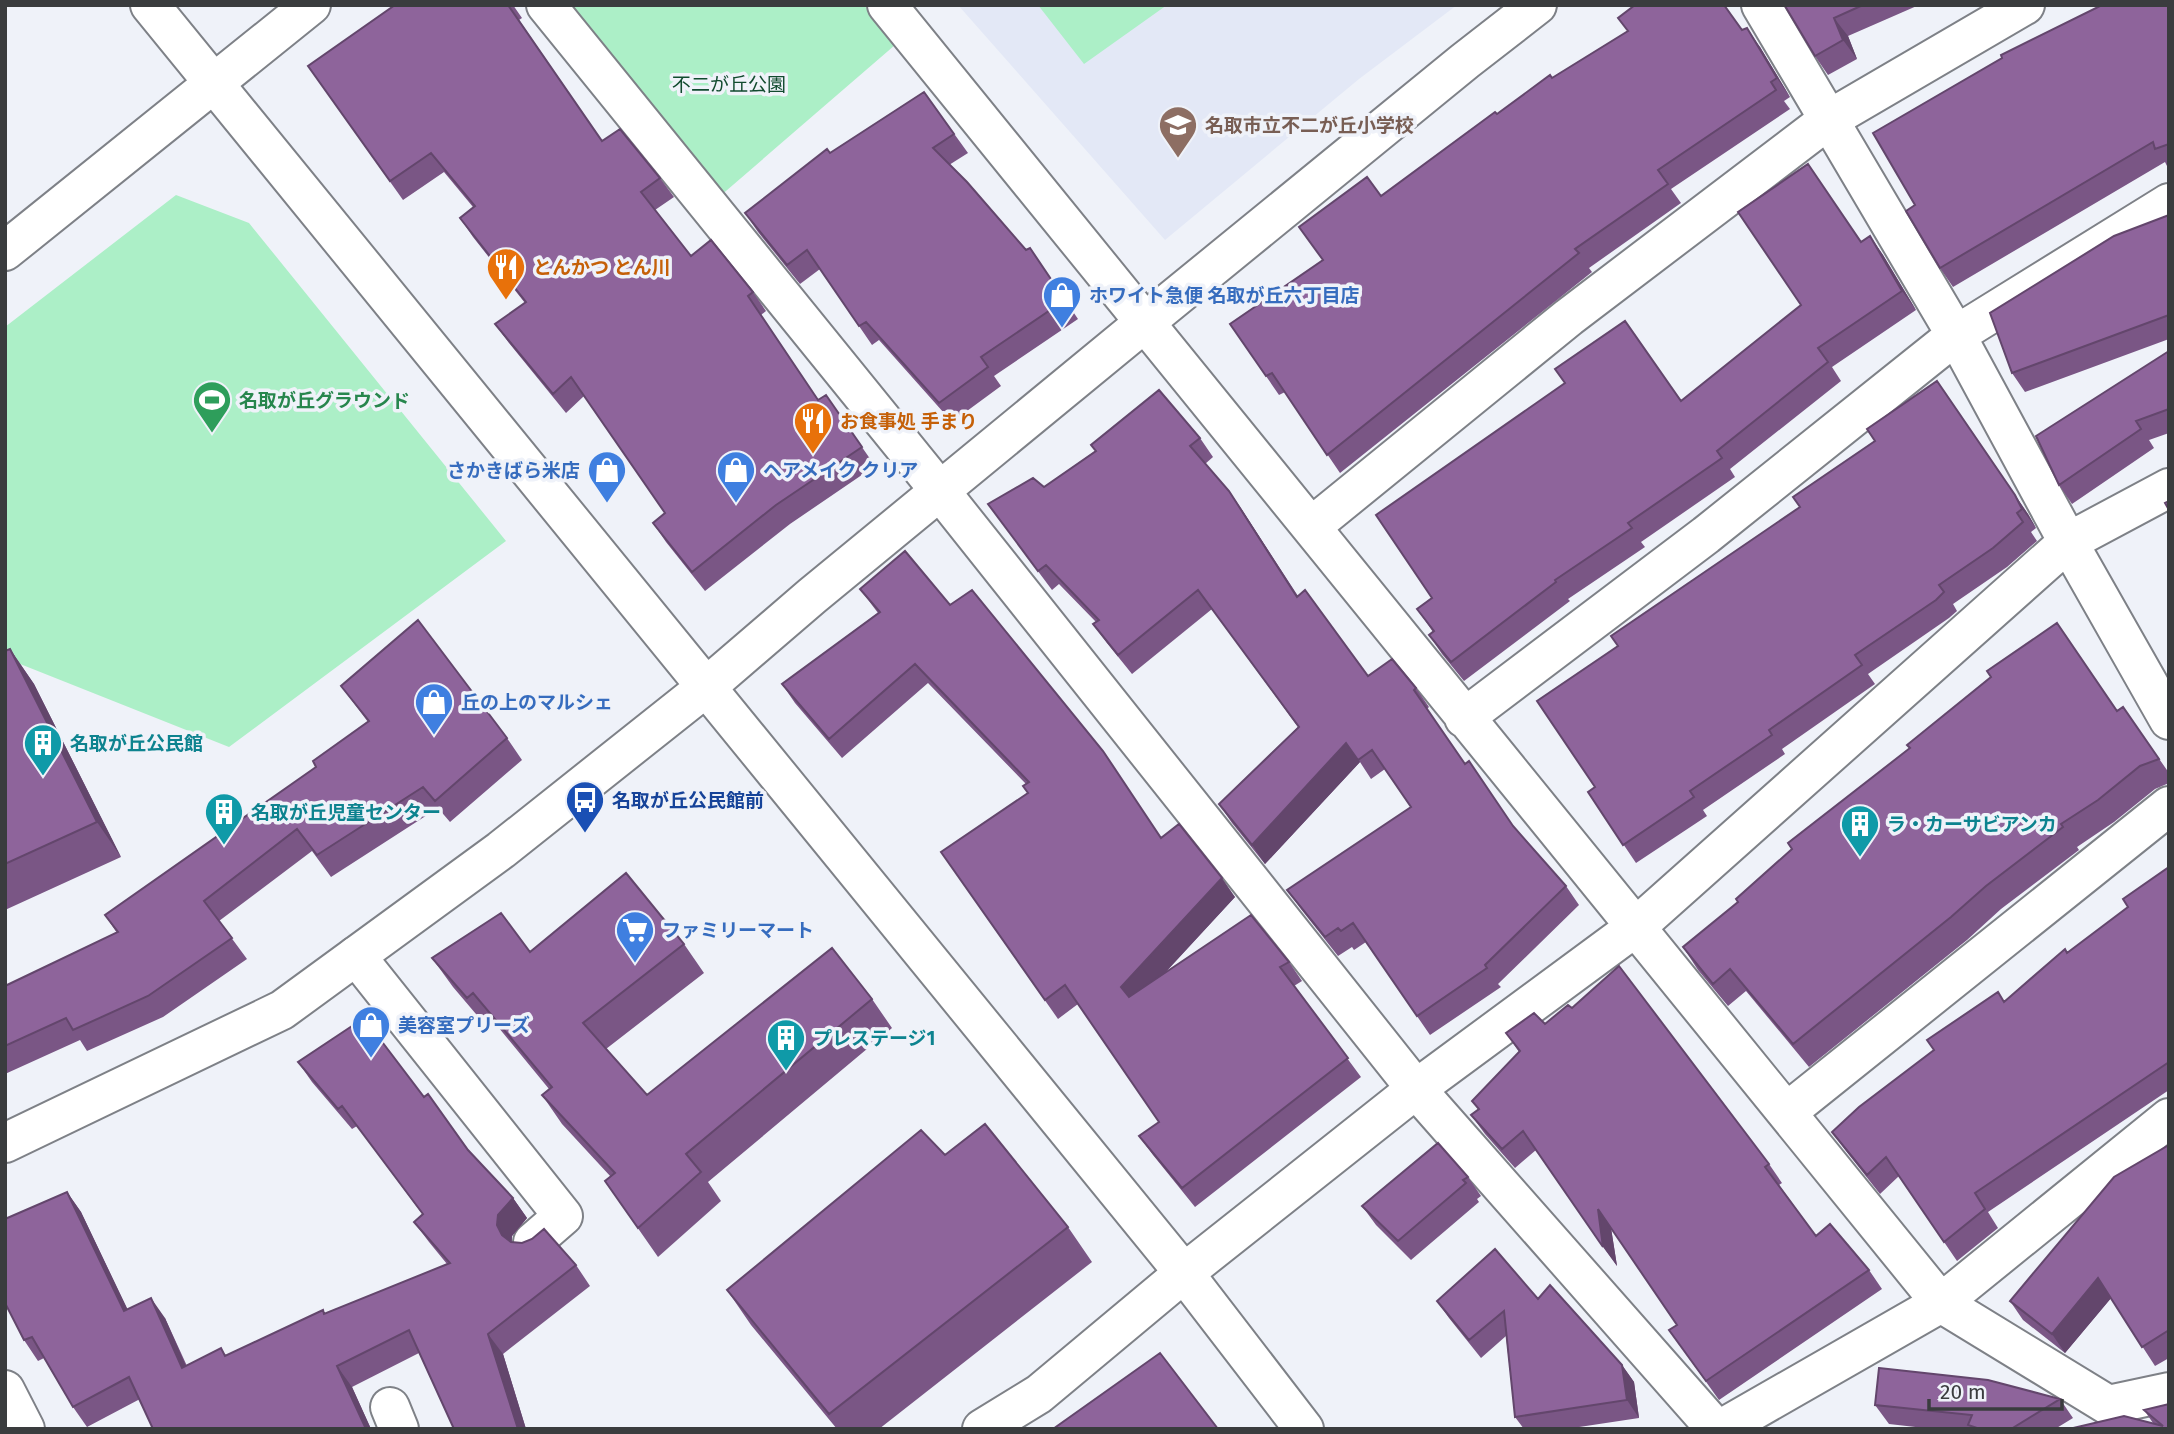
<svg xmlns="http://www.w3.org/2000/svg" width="2174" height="1434" font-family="'Fira Sans','Noto Sans JP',sans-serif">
  <rect width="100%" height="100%" fill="#eff2f9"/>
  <path fill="#e3e8f6" d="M958,5H1457L1359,79L1165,240Z"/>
  <path fill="#acefc7" d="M564,5H864L895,45L719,197Z
    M1038,5H1167L1084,64Z
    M176,195L249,223L506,541L229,747L5,658V327Z"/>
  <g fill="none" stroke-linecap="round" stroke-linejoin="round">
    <g stroke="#7e8187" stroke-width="42">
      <path id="street" d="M546,5L940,491L1416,1089L1716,1429
        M887,5L1941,1303L2108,1405L2169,1392
        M1761,5L1956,335L2068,542L2169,720
        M5,251L311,5
        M1312,526L1569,317L1828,120L2025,5
        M1464,718L1706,535L1956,335L2169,203
        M356,956L563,1216L533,1242
        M1787,1112L2169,806
        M5,1390L25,1429
        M390,1407L399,1429
        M982,1429L1039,1394L1184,1273L1416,1089L1637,926L2068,542L2169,488
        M1721,1429L1941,1303L2169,1118"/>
    </g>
    <g stroke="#7e8187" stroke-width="42">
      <path id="secondary" d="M150,5L1184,1273L1304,1429
        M5,1143L282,1010L501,850L705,688L812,596L1144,323L1465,61L1537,5"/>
    </g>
    <use href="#street" stroke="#fff" stroke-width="38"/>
    <use href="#secondary" stroke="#fff" stroke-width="38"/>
  </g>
  <path fill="#7a5685" d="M395,5H513L522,18L519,20L602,141L660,178L674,197L655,210L691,256L753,292L766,311L761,315L818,400L826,395L875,466L790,524L705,591L666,542L653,523L665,513L584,396L566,413L509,343L495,324L525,303L473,237L460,218L473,207L444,172L403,200L308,66Z
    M1786,5H1919L1848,36L1857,59L1828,75L1815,56Z
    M2169,5L2168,168L2165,162L1953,287L1940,268L1915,205Z
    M1742,30L1760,47L1790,97L1784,101L1790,109L1671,189L1681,203L1589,268L1592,272L1340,473L1285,392L1279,395L1230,324L1323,261L1381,196L1497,114L1552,78Z
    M924,92L968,153L949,165L1026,250L1030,248L1078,319L994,376L1001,386L952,422L879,340L872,345L820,269L800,284L758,232L745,213L830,153Z
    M2169,215V339L2025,392L2012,373Z
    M1870,236L1883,255L1916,310L1832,367L1841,381L1730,469L1735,477L1641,542L1645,547L1568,599L1570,601L1464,681L1442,654L1429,635L1433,632L1417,609L1681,401L1801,305L1861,242Z
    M2169,351V433L2149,440L2154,448L2072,504L2059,485Z
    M1937,381L2028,514L2036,528L2031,532L2037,541L2007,567L1953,604L1957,611L1949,618L1868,674L1875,684L1782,749L1785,754L1703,810L1707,816L1636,863L1588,792L1595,787L1618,646L1800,507L1875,441Z
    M1200,438L1213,457L1205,464L1229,491L1242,510L1298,596L1368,676L1416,688L1429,707L1427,709L1465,764L1515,828L1566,886L1579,905L1498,984L1501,987L1430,1035L1366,942L1354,950L1352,947L1338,956L1301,909L1287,890L1411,807L1385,769L1371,779L1360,762L1265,864L1232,823L1219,804L1298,727L1212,609L1132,674L1107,643L1093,624L1096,622L1059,584L1052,590L988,504L1044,487L1095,451Z
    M860,589L950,605L1161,837L1235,897L1164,974L1289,962L1302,981L1294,986L1361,1077L1195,1207L1153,1155L1139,1136L1159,1122L1078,1004L1058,1019L941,852L1028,793L1026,784L928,683L842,758L795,703L782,684L878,613Z
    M10,649L34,684L121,857L5,910V651Z
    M341,686L507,738L522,760L450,822L438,808L331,877L312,851L219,921L247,959L163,1017L87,1051L80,1040L5,1074V986L117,933L105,915L316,767L368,722Z
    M2123,707L2169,773V783L2155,789L2114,822L2077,847L2079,850L2001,909L1967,940L1809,1067L1746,991L1728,1006L1698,970L1683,947L1738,902L1910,749L1907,745L2117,710Z
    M2169,867V1090L1988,1212L1998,1228L1957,1261L1899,1176L1880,1194L1846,1151L1832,1132L2128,907Z
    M684,944L704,973L606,1049L647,1095L872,999L892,1028L708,1182L721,1201L658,1257L605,1181L611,1177L562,1124L542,1095L549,1089L494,1022L487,1027L453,987L432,958Z
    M1545,1024L1769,1164L1782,1183L1779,1185L1816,1236L1869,1270L1882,1289L1719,1400L1669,1330L1677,1325L1611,1228L1617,1266L1536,1150L1515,1168L1485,1134L1471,1115L1478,1109L1472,1101L1519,1052L1506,1033Z
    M298,1062L424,1097L468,1150L513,1198L527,1218L512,1236V1242L576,1265L590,1286L503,1354L526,1429H454L419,1353L352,1387L371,1429H153L140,1399L87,1427L73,1407L44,1358L38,1361L24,1340L67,1192L81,1212L127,1309L165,1318L187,1366L221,1348L226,1356L323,1310L325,1314L447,1264L429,1242L414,1222L423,1215L357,1126L352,1129L312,1082Z
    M2169,1145V1358L2155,1366L2111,1298L2065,1353L2023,1320L2010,1301Z
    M945,1155L1068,1227L1092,1262L879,1429H837L751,1325L727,1290Z
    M1468,1177L1481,1196L1477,1199L1479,1202L1411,1260L1376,1225L1362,1206Z
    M1538,1299L1622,1365L1634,1382L1639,1418L1566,1429H1524L1515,1417L1506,1336L1481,1358L1449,1318L1437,1301Z
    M2060,1399L2073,1418L2055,1429H1933L1889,1424L1875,1405Z
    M2144,1410L2169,1429L2153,1423Z"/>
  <path fill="#63466c" d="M1834,18L1848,36L1857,59L1843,40Z
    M1747,28L1760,47L1790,97L1777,78Z
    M1870,236L1883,255L1916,310L1902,291Z
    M1937,381L2028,514L2036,528L2022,509Z
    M1229,491L1242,510L1310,616L1297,597Z
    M10,649L34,684L121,857L97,822Z
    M1346,743L1360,762L1265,864L1252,845Z
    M1222,878L1235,897L1134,1006L1121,987Z
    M67,1192L81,1212L138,1331L124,1311Z
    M513,1198L527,1218L512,1236L511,1245L502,1235L497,1225L498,1215Z
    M1598,1209L1611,1228L1617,1266L1603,1247Z
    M2098,1278L2112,1297L2065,1353L2052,1334Z
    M151,1298L165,1318L196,1389L182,1368Z
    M488,1334L503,1354L526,1429H518Z
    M1622,1365L1634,1382L1639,1418L1627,1400Z
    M337,1366L352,1387L371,1429H366Z"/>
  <path fill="#8e649b" stroke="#63466c" stroke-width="2" d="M395,5H508L602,141L620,129L660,178L641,192L691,256L711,240L753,292L748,296L818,400L826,395L862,447L776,505L692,572L653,523L665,513L571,377L553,394L495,324L526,302L460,218L475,206L431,153L390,181L308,66Z
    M1635,5H1724L1742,30L1747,28L1777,78L1771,82L1776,90L1658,170L1668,184L1575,249L1579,253L1327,455L1272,373L1266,376L1230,324L1323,260L1299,227L1367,177L1381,196L1495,112L1497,114L1550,75L1552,78L1628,31L1618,18Z
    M1786,5H1863L1834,18L1843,40L1815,56L1785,6Z
    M2102,5H2169V144L2155,149L2153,142L1940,268L1906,211L1915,205L1873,133L2002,58L2001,55Z
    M924,92L954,134L933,148L967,182L1026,250L1030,248L1065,300L981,357L988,367L939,403L866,322L859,326L807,250L787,265L745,213L827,149L830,153Z
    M1808,164L1861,242L1870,236L1902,291L1818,348L1828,362L1717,451L1722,458L1628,523L1632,528L1555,580L1556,582L1451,662L1429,635L1434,631L1417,609L1432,598L1376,515L1565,383L1555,369L1625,321L1681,401L1801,305L1738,212Z
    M2169,215V315L2012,373L1990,313L2114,236Z
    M2169,351V409L2136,421L2141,429L2059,485L2036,436Z
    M1937,381L2015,495L2022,509L2017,513L2023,522L1993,548L1939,585L1944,592L1936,600L1855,655L1862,665L1769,730L1772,735L1690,791L1694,797L1623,845L1588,792L1595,787L1537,701L1618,646L1611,636L1800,507L1793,497L1875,441L1867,429Z
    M1159,390L1200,438L1190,446L1229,491L1297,597L1305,590L1368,676L1392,659L1416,688L1414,690L1465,764L1469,761L1513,826L1566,886L1485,965L1487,968L1417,1016L1353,923L1341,931L1338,928L1325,937L1287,890L1411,807L1372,750L1358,760L1346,743L1252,845L1219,804L1299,727L1198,590L1118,655L1093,624L1099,620L1046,565L1038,571L988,504L1033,478L1044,487L1096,451L1091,445Z
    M2169,501V510L2165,503Z
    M905,551L950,605L972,590L1103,751L1161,838L1179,824L1222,878L1121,987L1129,997L1251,915L1289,962L1280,967L1348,1058L1182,1188L1139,1136L1159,1122L1065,985L1045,1000L941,852L1028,793L1023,786L1029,782L915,664L829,739L782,684L880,612L860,589Z
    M418,620L507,738L435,801L423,787L317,855L297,829L204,901L232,938L148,996L73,1030L66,1018L5,1046V986L118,932L105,915L316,767L313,761L369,721L341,686Z
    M2057,623L2117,711L2123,707L2159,759L2140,766L2098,800L2061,824L2063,827L1986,886L1951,917L1793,1044L1730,969L1713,984L1683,947L1738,902L1736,899L1792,849L1788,843L1910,748L1907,745L1991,677L1987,671Z
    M10,649L97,822L5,864V651Z
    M2169,867V1062L1975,1193L1985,1209L1944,1242L1886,1157L1867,1175L1832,1132L1859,1107L1934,1050L1927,1040L1998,992L2004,1002L2065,949L2067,953L2128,907L2123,899Z
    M626,873L684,944L583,1023L647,1095L832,948L872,999L686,1154L701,1172L638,1228L605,1181L615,1173L542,1095L552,1087L473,993L467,998L432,958L501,913L530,952Z
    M1619,966L1769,1164L1765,1167L1816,1236L1830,1224L1869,1270L1706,1381L1669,1330L1677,1325L1598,1209L1603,1247L1523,1131L1502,1149L1471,1115L1479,1109L1472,1101L1520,1051L1506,1033L1534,1013L1545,1024L1568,1005L1572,1008Z
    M364,1018L424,1097L428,1094L468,1150L513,1198L498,1215L497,1225L502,1235L511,1242L522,1243L532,1239L544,1229L576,1265L488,1334L518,1429H454L409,1330L337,1366L366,1429H153L129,1377L73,1407L32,1337L24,1340L5,1303V1219L67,1192L124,1311L151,1298L182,1368L221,1348L225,1356L323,1310L324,1314L450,1263L414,1222L423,1214L342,1106L338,1109L298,1062Z
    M985,1124L1068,1227L829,1414L727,1290L921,1130L945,1155Z
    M1438,1143L1468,1177L1463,1180L1466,1183L1398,1241L1362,1206Z
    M2169,1145V1330L2142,1347L2098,1278L2052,1334L2010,1301L2114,1177Z
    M1495,1249L1538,1299L1550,1285L1622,1365L1627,1400L1515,1417L1504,1311L1469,1340L1437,1301Z
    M1160,1353L1218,1429H1053Z
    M1879,1368L1988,1380L2060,1399L2011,1429H1980L1968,1425L1972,1415L1875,1405Z
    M2169,1404V1429H2069L2124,1416L2163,1426L2144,1410Z"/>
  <defs>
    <g id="school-pin" transform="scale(2.0125)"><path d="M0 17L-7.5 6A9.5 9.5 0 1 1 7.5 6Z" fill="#8d6e63" stroke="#eff2f9"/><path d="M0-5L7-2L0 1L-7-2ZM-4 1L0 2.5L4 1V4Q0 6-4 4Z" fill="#fff"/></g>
    <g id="restaurant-pin" transform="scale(2.0125)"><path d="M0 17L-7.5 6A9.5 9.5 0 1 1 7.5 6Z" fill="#e8710a" stroke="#eff2f9"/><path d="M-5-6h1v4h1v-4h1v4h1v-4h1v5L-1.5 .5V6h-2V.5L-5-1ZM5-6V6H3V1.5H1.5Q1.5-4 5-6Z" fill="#fff"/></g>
    <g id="shop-pin" transform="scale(2.0125)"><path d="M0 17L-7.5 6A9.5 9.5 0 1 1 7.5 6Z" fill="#3f7fe0" stroke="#eff2f9"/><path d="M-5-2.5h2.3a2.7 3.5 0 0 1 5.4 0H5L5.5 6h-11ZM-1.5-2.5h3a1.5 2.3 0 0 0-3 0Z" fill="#fff"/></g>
    <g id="stadium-pin" transform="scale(2.0125)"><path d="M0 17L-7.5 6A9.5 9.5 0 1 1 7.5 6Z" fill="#2e9e5b" stroke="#eff2f9"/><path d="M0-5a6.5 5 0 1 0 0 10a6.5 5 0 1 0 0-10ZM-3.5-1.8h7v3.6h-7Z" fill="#fff"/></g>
    <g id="building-pin" transform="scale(2.0125)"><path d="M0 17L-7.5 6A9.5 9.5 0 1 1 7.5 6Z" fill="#0f9aa8" stroke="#eff2f9"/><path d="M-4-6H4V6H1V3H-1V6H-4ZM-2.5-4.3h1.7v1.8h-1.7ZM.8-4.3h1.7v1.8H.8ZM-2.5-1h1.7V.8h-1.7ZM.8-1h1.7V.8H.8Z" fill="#fff"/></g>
    <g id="bus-pin" transform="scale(2.0125)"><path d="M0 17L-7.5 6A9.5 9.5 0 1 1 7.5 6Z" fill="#1a4fb4" stroke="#eff2f9"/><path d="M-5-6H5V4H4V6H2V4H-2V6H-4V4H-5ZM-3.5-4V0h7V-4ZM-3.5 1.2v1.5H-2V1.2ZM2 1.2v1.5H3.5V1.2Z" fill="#fff"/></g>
    <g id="supermarket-pin" transform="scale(2.0125)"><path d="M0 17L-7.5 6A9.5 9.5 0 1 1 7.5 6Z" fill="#3f7fe0" stroke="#eff2f9"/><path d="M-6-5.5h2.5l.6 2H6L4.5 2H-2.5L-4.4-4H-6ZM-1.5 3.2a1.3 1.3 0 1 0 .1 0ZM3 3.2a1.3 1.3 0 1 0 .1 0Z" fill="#fff"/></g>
  </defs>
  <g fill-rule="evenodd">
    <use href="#school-pin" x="1178" y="125"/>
    <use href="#restaurant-pin" x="506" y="267"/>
    <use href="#shop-pin" x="1062" y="295"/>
    <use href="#stadium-pin" x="212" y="400"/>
    <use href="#restaurant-pin" x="813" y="421"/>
    <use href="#shop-pin" x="607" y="470"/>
    <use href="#shop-pin" x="736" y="470"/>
    <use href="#shop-pin" x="434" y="702"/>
    <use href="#building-pin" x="43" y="743"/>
    <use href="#bus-pin" x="585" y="800"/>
    <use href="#building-pin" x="224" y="812"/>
    <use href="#building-pin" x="1860" y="824"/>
    <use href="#supermarket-pin" x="635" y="930"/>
    <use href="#shop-pin" x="371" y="1025"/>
    <use href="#building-pin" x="786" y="1038"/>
  </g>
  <g text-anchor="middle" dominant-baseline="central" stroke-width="7" stroke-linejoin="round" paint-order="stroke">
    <g font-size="19" fill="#114b2f" stroke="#eff2f9">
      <text x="729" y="84">不二が丘公園</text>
    </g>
    <g font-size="19" font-weight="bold" fill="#785e54" stroke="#eff2f9" text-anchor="start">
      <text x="1205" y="125">名取市立不二が丘小学校</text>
    </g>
    <g font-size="19" font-weight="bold" fill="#c56008" stroke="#eff2f9" text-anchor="start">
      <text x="533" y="267">とんかつ とん川</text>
      <text x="840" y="421">お食事処 手まり</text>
    </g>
    <g font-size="19" font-weight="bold" fill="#366cbe" stroke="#eff2f9" text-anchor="start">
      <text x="1089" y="295">ホワイト急便 名取が丘六丁目店</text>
      <text x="580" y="470" text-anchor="end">さかきばら米店</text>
      <text x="763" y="470">ヘアメイク クリア</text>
      <text x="461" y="702">丘の上のマルシェ</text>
      <text x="662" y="930">ファミリーマート</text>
      <text x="398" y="1025">美容室プリーズ</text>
    </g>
    <g font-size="19" font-weight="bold" fill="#27864d" stroke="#eff2f9" text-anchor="start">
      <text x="239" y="400">名取が丘グラウンド</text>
    </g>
    <g font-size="19" font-weight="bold" fill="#0d838f" stroke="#eff2f9" text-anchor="start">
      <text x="70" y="743">名取が丘公民館</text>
      <text x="251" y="812">名取が丘児童センター</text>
      <text x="1887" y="824">ラ・カーサビアンカ</text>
      <text x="813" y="1038">プレステージ1</text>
    </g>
    <g font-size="19" font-weight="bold" fill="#164399" stroke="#eff2f9" text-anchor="start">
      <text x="612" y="800">名取が丘公民館前</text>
    </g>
  </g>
  <rect width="2174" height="1434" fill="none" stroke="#3a3c3e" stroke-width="14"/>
  <path d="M1929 1399v10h133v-10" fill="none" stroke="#3a3c3e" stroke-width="3.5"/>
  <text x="1940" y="1399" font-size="21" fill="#3a3c3e" stroke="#eff2f9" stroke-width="5" paint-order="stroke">20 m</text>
</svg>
